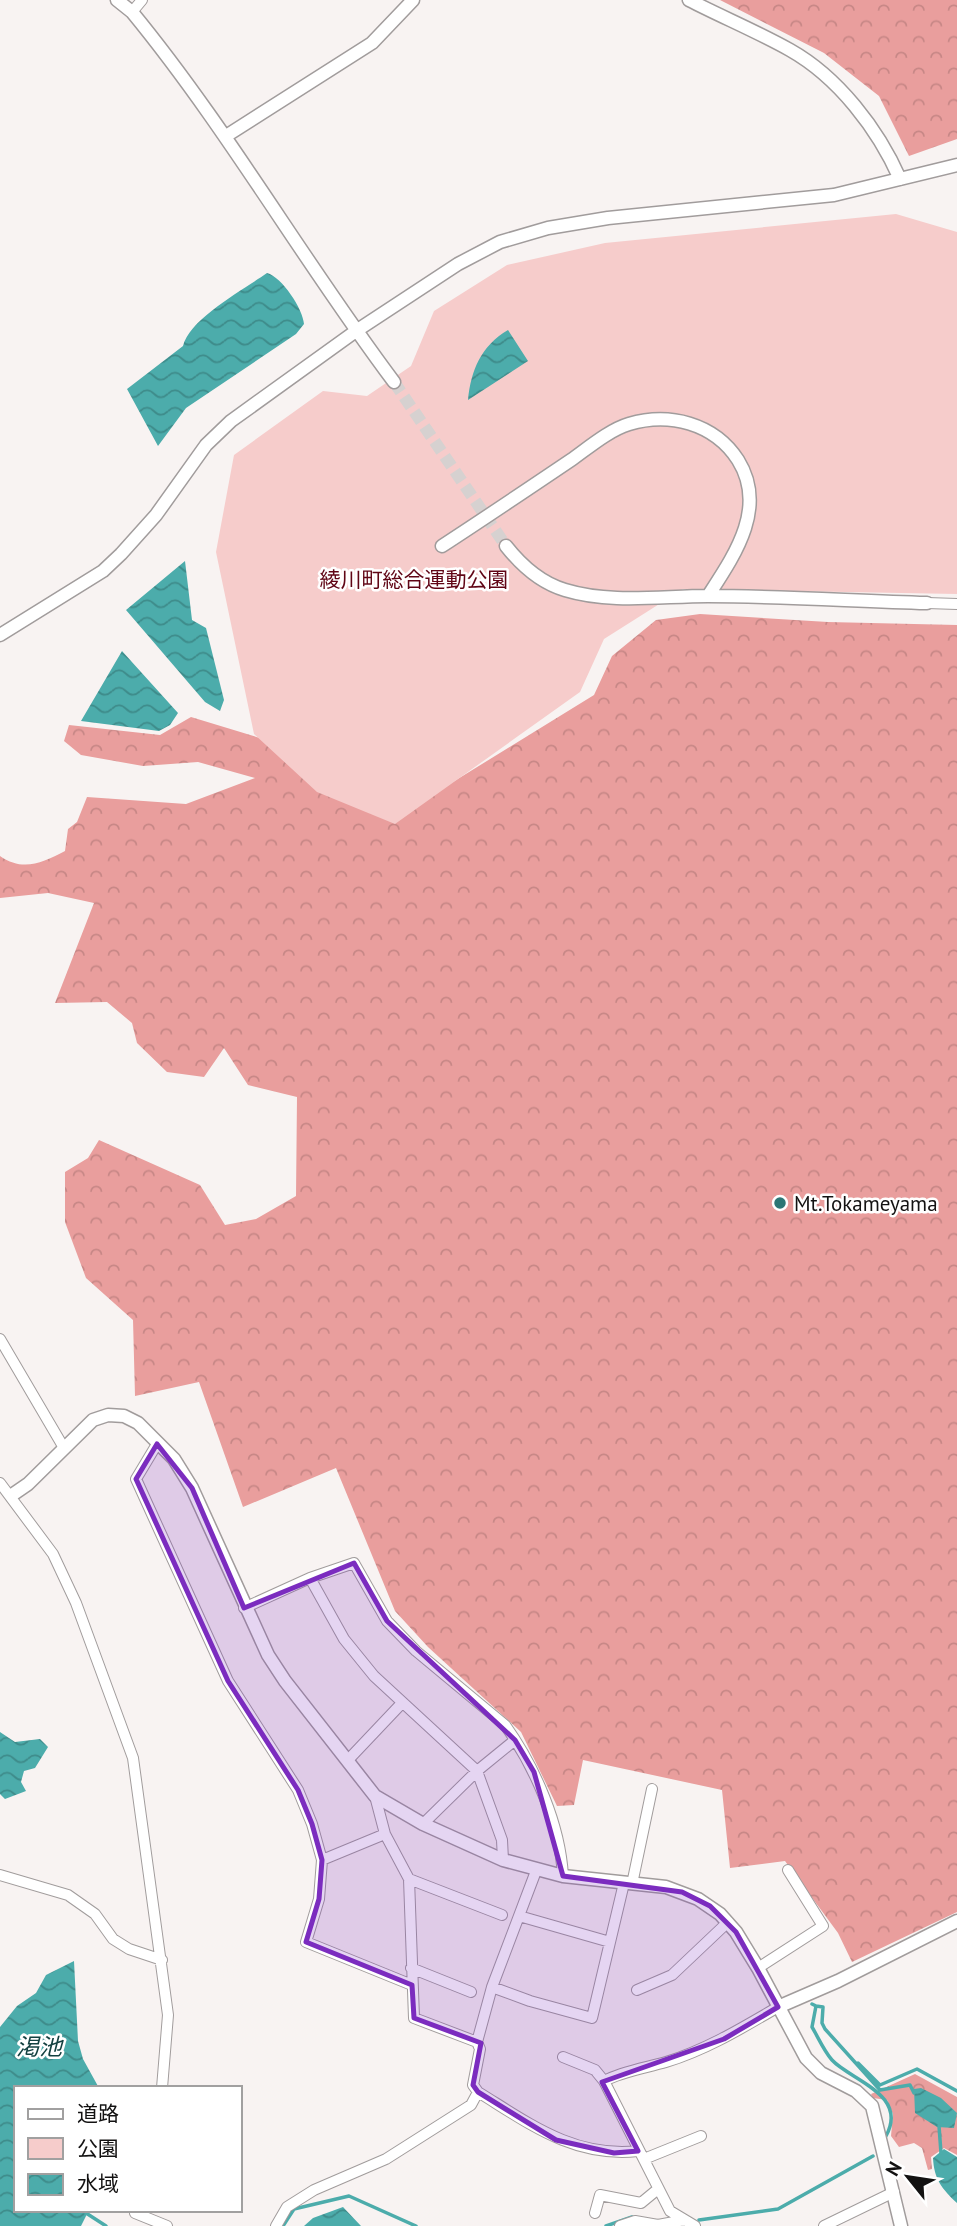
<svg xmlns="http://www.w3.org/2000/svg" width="957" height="2226" font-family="'PT Sans','Noto Sans JP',sans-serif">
  <defs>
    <pattern id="forest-crowns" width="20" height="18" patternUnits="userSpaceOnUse" patternTransform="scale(1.75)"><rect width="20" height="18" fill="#e99e9d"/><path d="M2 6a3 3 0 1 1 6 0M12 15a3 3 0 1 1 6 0" fill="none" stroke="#c78786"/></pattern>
    <pattern id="water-waves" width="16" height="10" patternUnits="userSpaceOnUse" patternTransform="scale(1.75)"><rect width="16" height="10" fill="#4cacab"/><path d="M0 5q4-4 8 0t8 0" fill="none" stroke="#3e8b8a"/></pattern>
  </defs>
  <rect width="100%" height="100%" fill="#f8f3f2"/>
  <path fill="url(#forest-crowns)" d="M720,0H957V139L909,156L879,96L824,53Z
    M700,614L828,622L957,625V1912L852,1962L838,1933L785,1861L730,1868L722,1790L583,1760L574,1805L557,1806L521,1732L428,1647L395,1611L336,1468L243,1507L199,1382L135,1396L133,1320L86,1278L65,1222V1172L88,1158L99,1140L200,1185L225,1225L256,1219L296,1196L297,1097L248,1085L224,1048L204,1077L167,1072L137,1043L132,1023L107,1002L55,1003L94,903L48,893L0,898V856C23,872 42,863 65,851L68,829L77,822L87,797L186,804L255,778L198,762L143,766L81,755L64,741L69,725L160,735L191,717L263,739L396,817L594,695L612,656L656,620Z
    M915,2074L957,2097V2155L944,2148L931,2157L932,2169L928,2170L922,2148L914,2143L899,2147L891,2136L893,2114L887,2100L873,2098L871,2094Z"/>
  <path fill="#f6cccb" d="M896,214L957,232V594L683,589L604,639L580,692L395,824L317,792L254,734L216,552L234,455L323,391L367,396L411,366L434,311L507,265L605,243Z"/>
  <path fill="url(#water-waves)" d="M267,273C282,277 303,309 304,324L296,334L186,408L158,446L127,389L183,346C190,318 243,290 267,273Z
    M508,330L528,361L468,400C471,370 481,346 508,330Z
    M185,561L192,620L206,628L224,700L220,711L205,702L126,610Z
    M122,651L178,713L170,725L159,731L81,721Z
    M0,1732L15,1742L40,1739L48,1747L35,1768L24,1771L21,1782L26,1791L5,1799L0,1794Z
    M74,1961L78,2041L83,2059L99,2088H16V2210H89L81,2226H0V2027L17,2006L36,1993L46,1975Z
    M921,2088L941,2098L957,2113L954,2128L937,2127L915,2113L914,2089Z
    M944,2149L957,2157V2203C942,2189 934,2179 933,2158Z
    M343,2207L361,2226H304L313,2218Z"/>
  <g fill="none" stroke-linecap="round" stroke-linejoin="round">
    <path stroke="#4cacab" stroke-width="3.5" d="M812,2004L816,2006L812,2027C818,2037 824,2051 832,2060C850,2080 909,2094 886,2136
      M816,2006L823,2007L822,2023L825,2029L880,2090L910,2085L914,2093
      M858,2063L880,2085L917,2069L957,2091
      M939,2126L941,2153
      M86,2213L106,2226
      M699,2220L778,2209L873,2156
      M283,2226L294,2209L349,2196L416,2226
      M606,2226L632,2217"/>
    <path stroke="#d6d1d0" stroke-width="12" stroke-dasharray="12 6" stroke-linecap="butt" d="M394,382L506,546"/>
    <g stroke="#a19c9c" stroke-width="12">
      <path id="minor" d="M132,12L142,0
        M927,603L957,604
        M0,1339L64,1448
        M157,1444L136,1479L228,1681L298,1790L312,1824L322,1860L319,1899L306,1942L412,1985
        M0,1483L53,1554L76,1603L133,1758L168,2015L162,2088
        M310,1578L344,1639L374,1676L477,1771L502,1840L503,1860
        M244,1608L310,1578L354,1563L387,1621L416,1651L505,1725C535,1767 560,1824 563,1876
        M348,1760L402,1703
        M375,1796L385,1834L409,1879L414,2018L477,2042L480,2049L473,2085L478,2092C530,2124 574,2158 638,2151
        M423,1824L477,1771L515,1740
        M322,1860L385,1834
        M0,1875L68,1895L95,1914L113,1939L129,1949L162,1960
        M409,1879L502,1915
        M632,1884L652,1789
        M519,1916L610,1942
        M411,1968L471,1992
        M758,1968L823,1926L788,1870
        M492,1987L530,2001L592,2018L624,1883
        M637,1990L672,1975L728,1922
        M477,2042L492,1987L536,1871
        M563,2057L595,2070L604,2081
        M644,2159L701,2136
        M135,2213L167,2226
        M595,2213L600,2195L641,2203L658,2189
        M276,2226L287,2207L314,2190L386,2159L471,2105L478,2092
        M620,2226L635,2221L658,2225L685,2220
        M695,2226L670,2211L604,2081C623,2071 645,2068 666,2062C706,2050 742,2028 778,2007
        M824,2226L894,2192"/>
    </g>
    <g stroke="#a19c9c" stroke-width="15">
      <path id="tertiary" d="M117,0L132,12C228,129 303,261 394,382
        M689,0C722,17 758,32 790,50C838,77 878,129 900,179
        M226,136L372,43L413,0
        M442,546C485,518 528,489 571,460C588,448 609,430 629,424C669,412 714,423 738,460C768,508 734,556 708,596
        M506,546C521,565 541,583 565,590C611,604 661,596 708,596C781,596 854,601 927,603
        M0,635L103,571L121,554L156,515L206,445L231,421L356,331L458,264L500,242L548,228L608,218L834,195L957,165
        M12,1495L28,1484L93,1420L108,1415L124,1416L138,1423L174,1459L192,1488L268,1655L285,1681L375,1796L423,1824L503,1860L563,1876L666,1887L698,1899L720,1914L736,1932L758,1968L806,2058L821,2073L856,2091L872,2106L901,2226
        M778,2007L838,1981L957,1921"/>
    </g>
    <use href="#minor" stroke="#fff" stroke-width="10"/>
    <use href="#tertiary" stroke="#fff" stroke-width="12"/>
  </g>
  <path fill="#7b2cbf" fill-opacity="0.2" stroke="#7b2cbf" stroke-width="5" stroke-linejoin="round" d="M157,1444L192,1488L244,1608L354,1563L387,1621L515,1740L534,1772L563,1876L682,1892L710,1906L736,1932L778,2007L724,2039L602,2082L638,2151L614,2153L556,2140L478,2092L473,2085L481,2043L414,2018L412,1985L306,1942L319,1899L322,1860L312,1824L298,1790L228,1681L136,1479Z"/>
  <circle fill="#2c7675" stroke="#fff" stroke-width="2.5" cx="780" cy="1203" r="7"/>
  <g text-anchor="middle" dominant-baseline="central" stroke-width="5" stroke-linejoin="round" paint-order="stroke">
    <g font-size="21" fill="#600515" stroke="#fff">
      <text x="414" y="579">綾川町総合運動公園</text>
    </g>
    <g font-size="21" fill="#131212" stroke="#fff" text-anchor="start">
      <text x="794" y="1203">Mt.Tokameyama</text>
    </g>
    <g font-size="23" font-style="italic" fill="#144141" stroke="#fff">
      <text x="39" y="2046">渇池</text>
    </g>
  </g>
  <rect x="14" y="2086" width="228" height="126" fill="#ffffff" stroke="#a1a0a0" stroke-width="2"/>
  <rect x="28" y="2109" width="35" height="10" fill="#ffffff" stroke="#a1a0a0" stroke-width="2"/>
  <text x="77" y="2121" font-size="21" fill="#131212">道路</text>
  <rect x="28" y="2138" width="35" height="21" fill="#f6cccb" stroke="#a1a0a0" stroke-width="2"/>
  <text x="77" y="2156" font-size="21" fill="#131212">公園</text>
  <rect x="28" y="2174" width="35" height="21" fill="url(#water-waves)" stroke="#a1a0a0" stroke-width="2"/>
  <text x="77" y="2191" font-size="21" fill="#131212">水域</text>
  <g transform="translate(908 2177) rotate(300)" stroke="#ffffff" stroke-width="5" paint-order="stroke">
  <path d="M0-5L12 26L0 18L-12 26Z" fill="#131212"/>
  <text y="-10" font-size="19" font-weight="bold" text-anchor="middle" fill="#131212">N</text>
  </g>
</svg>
